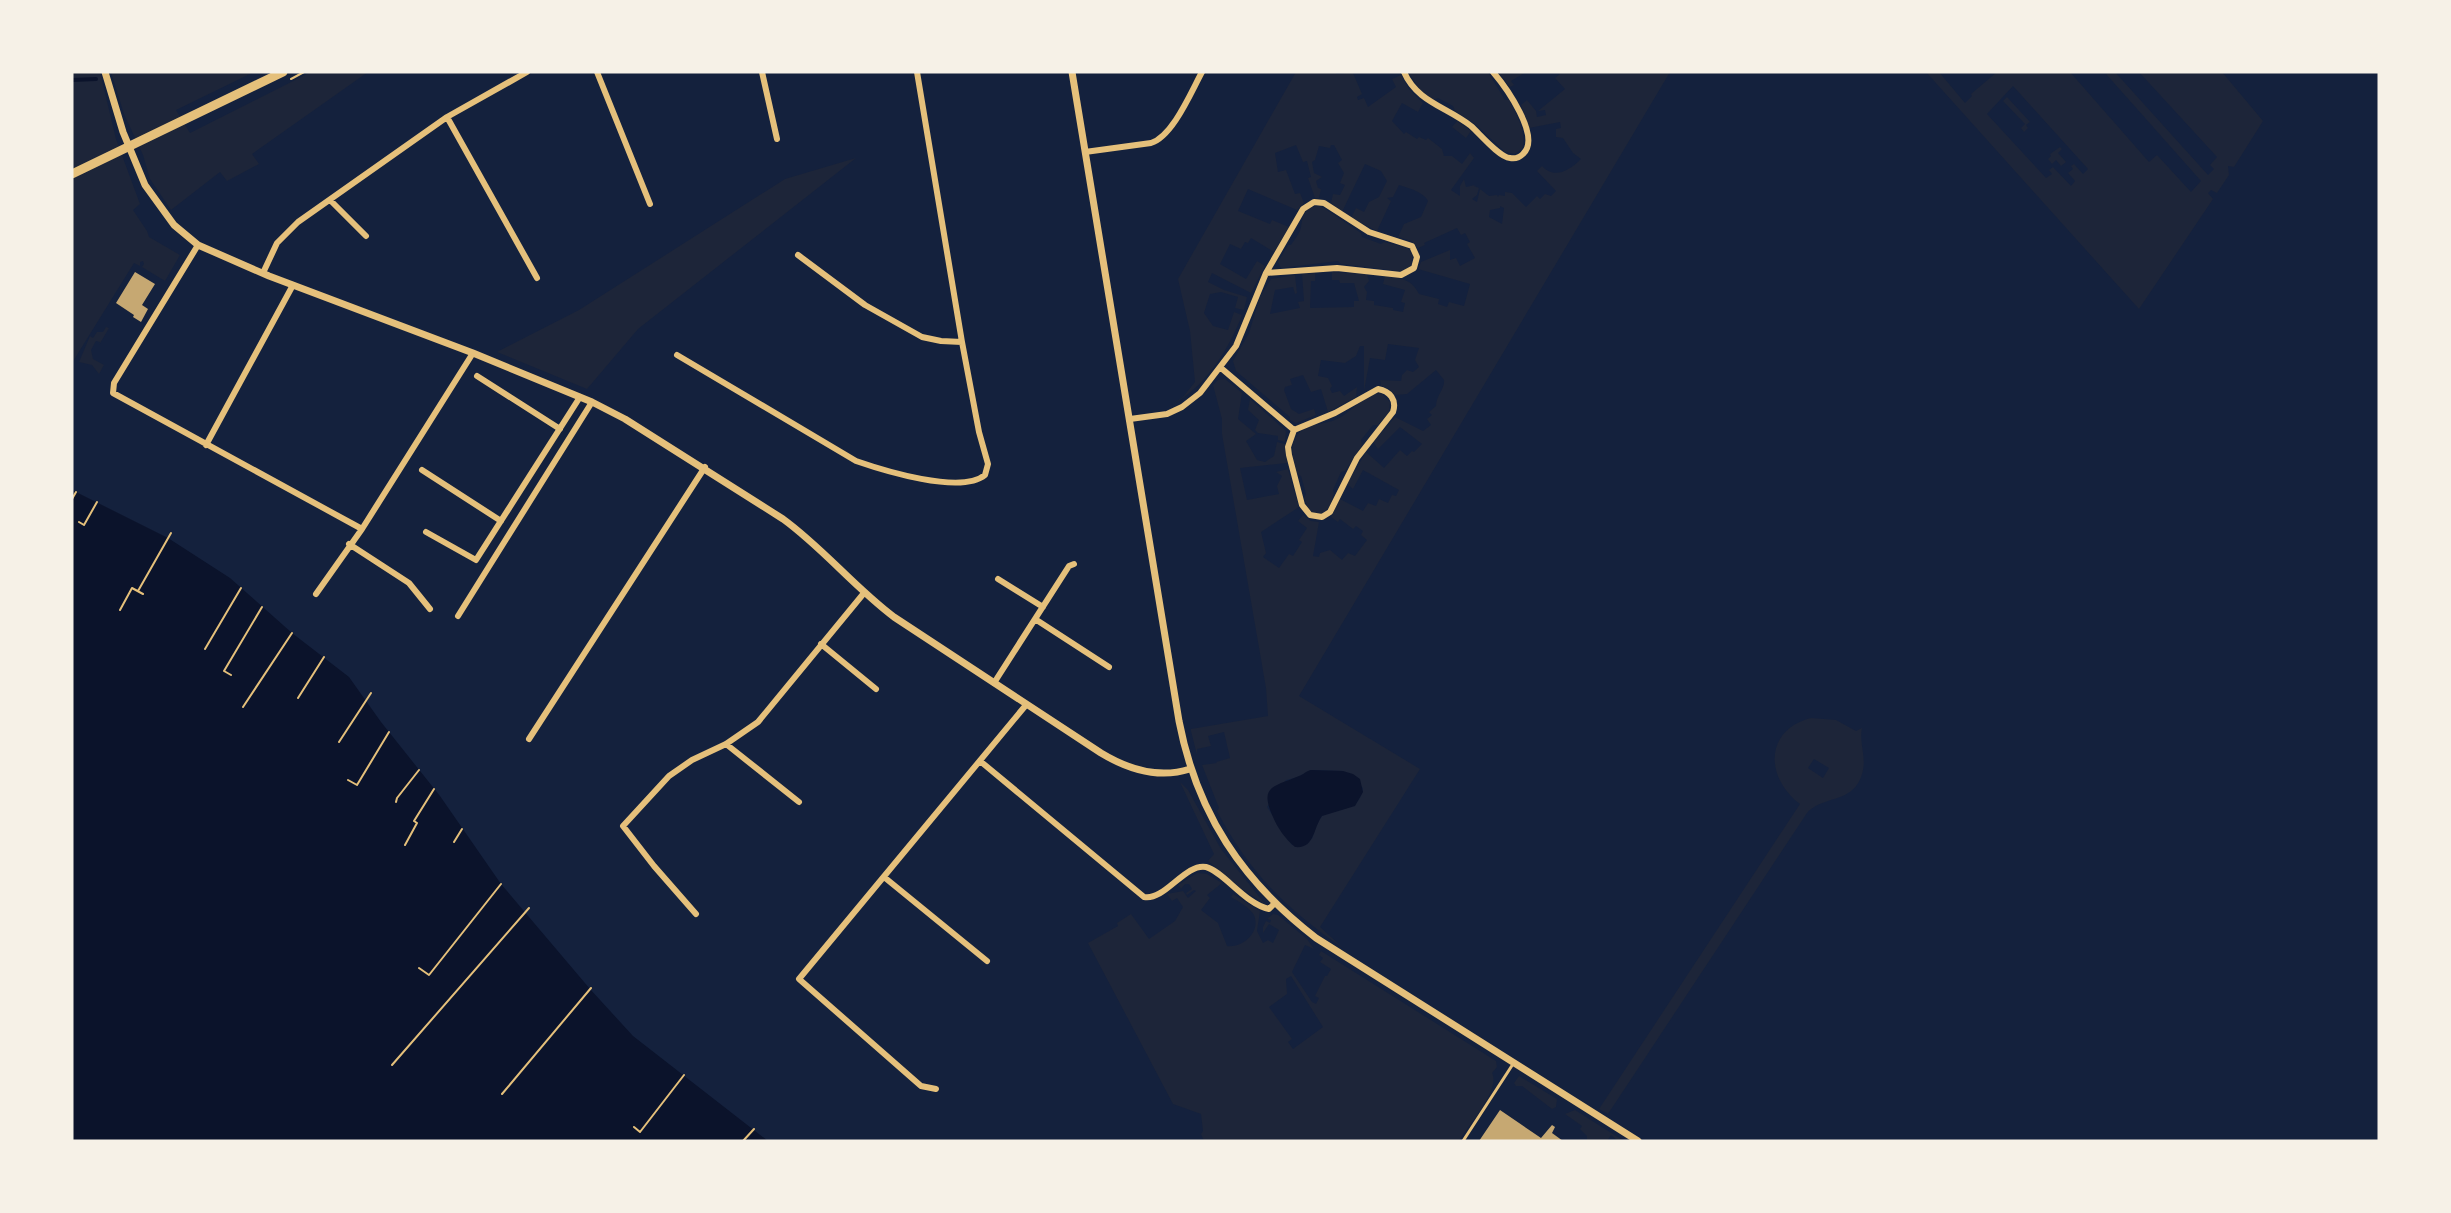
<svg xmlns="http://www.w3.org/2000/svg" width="2451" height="1213" font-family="Figtree,sans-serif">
  <rect width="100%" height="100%" fill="#14213d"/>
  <path fill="#1d2539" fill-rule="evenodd" d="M72,72H100L116,139L140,204L133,210L147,231L149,237L180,255L165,281L142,267L144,264L143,261L140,262V266L134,263L72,363Z
    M111,72H254L176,110L190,133L311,72H368L252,154L259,164L227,181L220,172L171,210L150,179L143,155L124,114Z
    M1296,72H1336V74L1355,72L1353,73L1362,94L1357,97L1358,100L1364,98L1368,107L1396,87L1392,79L1401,75L1409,89L1423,103L1418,112L1402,103L1392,121L1404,134L1406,132L1417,139L1419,137L1426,140L1428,138L1442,149L1444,156H1452L1462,164L1470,153L1474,158L1451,190L1460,196V186L1464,179L1466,187L1475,185L1474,186L1479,188L1477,195L1472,199L1477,202L1480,189L1489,196L1497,195L1498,197L1499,195L1505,196V192L1512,193L1526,207L1537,196L1540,199L1545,194L1551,196L1556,191L1537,171L1542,166C1555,180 1570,170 1581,159L1573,153L1563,138L1556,137V129L1561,128L1560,122L1529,128L1521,105L1527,100L1536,111L1537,117L1546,115L1545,110L1538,111L1565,89L1555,78L1560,74L1559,72H1670L1299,696L1420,769L1320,927L1343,948C1287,910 1248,871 1217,811L1219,808L1202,765L1217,763L1216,762L1230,758L1224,732L1208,736L1211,746L1197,749V755L1191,731V729L1268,716L1266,688L1222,434V419L1213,385L1218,380L1225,379L1242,393L1238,419L1256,434L1246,441L1257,460L1265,462L1274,456L1277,442L1285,444L1287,463L1240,468L1247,500L1279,494L1277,486L1282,476L1276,472L1288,469L1299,507L1261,532L1266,553L1263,557L1279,568L1289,554L1293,556L1302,542L1299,540L1307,528L1298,521L1303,515L1311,521L1319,522L1313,556L1319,557L1320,553L1330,550L1342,560L1348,553L1355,556L1367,540L1361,535L1363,531L1356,526L1353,529L1340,519L1338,522L1331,517L1340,499L1363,511L1368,503L1376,506L1379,499L1388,503L1392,495L1396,496L1399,490L1363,470L1353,489L1347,484L1366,452L1384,468L1400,450L1407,456L1412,451L1414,452L1422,444L1400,427L1378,449L1373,442L1395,417L1423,431L1431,425L1427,419L1432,415L1429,412L1436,406C1436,395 1445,389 1444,380L1436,370L1407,394L1395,395L1389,389L1381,386L1380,380L1401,381L1402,375L1407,370L1413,372L1419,367L1415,360L1419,348L1388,344L1385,360L1370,358L1364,391V346H1360L1356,356L1345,363L1321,360L1318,376L1328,378L1332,386L1330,389L1332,393L1340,391L1344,396L1357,387L1356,397L1330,411L1328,412L1321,389L1311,392L1303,375L1290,379L1292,385L1285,387L1284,390L1291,409L1299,414L1314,409L1316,415L1296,423L1290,420V417L1236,371L1233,361L1249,333L1260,297L1271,279L1295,275L1297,293L1295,294L1293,287L1275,290L1270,314L1300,308L1298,302L1304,301L1302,274L1315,273V281H1311L1310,308L1354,307V301H1359L1354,283H1340L1339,280H1332V272L1367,274L1369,281L1364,287L1367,292L1366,300L1374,301V305L1393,308V310L1403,312L1405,303L1401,302L1405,290L1383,284L1385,276C1401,279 1411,278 1419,294L1439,299L1438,304L1447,307L1449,302L1464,306L1470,284L1418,269L1421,262L1450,250V260L1456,258L1460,266L1475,258L1467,244L1470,242L1465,233L1461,235L1457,228L1424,243L1425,245L1418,248L1411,241L1398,237L1404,224L1421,217L1428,201C1424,192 1408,188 1399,185L1393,197L1387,198L1391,201L1377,231L1351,218L1356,208L1364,212L1369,202L1379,197L1387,181L1381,171L1365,164L1342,212L1331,203L1333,194L1340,195L1345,185L1340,183L1344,173L1338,163L1342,160L1334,145H1331L1330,148L1319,146L1315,160L1312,162L1314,173L1322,177L1316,181L1318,188L1321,189L1319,198H1315L1308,178L1311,177L1307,161L1303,162L1296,145L1275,153L1278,172L1286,170L1295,194L1300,193L1304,203L1297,210L1248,189L1238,211L1270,224L1272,220L1289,227L1274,252L1251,238L1248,243L1245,242L1241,249L1230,244L1220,264L1246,279L1257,261L1265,266L1251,293L1212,273L1208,282L1224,290L1247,297L1244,310L1235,308L1238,297L1221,292L1210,294L1204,313L1213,326L1228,330L1234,312L1242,315C1229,349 1205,388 1171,405L1183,397L1195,382L1190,331L1178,279ZM1500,206L1504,208L1502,224L1489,217L1490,210L1500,208ZM1311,770L1343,771L1363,788C1360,812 1338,807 1322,816L1316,826L1312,839L1292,845L1267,807L1286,780L1298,777Z
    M1408,72H1488L1505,100H1509C1516,114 1528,133 1522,149L1515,154L1505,152L1476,125L1455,111L1453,106L1438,98L1433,100L1420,90Z
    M1498,72H1526L1511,81L1514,85L1510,87Z
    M1926,72H1939L1965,103L1972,96L1971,94L1997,72H2070L2149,162L2157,155L2191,192L2201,181L2106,74L2115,72L2208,175L2214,169L2210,165L2217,157L2139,72H2222L2263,121L2234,167L2228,166L2229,175L2217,193L2211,190L2208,193L2213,199L2139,309ZM2013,86L2088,169L2083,174L2074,164L2071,166L2073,169L2068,173L2075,181L2071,186L2053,167L2049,170L2052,174L2046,178L1987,114Z
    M2007,97L2030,122L2026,125L2028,128L2024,132L2021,128L2025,124L2003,101Z
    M1457,121L1471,131L1466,138L1452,127Z
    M2060,147L2062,149L2058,153L2066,162L2061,166L2056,160L2052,164L2048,159L2051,156L2050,154Z
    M856,158L638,329L587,389L497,352L579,310L785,179Z
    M1318,206L1324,208L1361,233L1362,237L1381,244L1384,242L1408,248L1413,255L1411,265L1405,271H1398L1341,264L1338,261L1281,268L1278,262L1288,245H1291C1294,240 1300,233 1301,227C1303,216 1304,207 1318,206Z
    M106,327L109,328L99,345L100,342L96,341L91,350L93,359L104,365L99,374L92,365L79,362L90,336L93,338L97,332H103Z
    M1381,393L1390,402L1389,412L1378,425H1373L1361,440L1362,445L1345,471L1341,472L1333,490L1334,494L1329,507L1322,514L1310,512L1304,498L1306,494L1301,476L1297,474C1294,461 1289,449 1296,437C1304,423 1325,425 1337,419C1351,413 1363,394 1381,393Z
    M1250,399L1286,431L1285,442L1278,440V436L1258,433L1255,430L1259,420L1248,410Z
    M1811,718L1836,720L1856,731L1862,728C1859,742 1866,756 1863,770C1856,805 1824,794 1807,813L1608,1114L1599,1109L1798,807L1800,804C1765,778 1764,730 1811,718ZM1814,759L1829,768L1823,778L1808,768Z
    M1180,782L1188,790L1221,849L1265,904L1243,890L1208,861L1214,854Z
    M1197,873L1207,874L1222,883L1207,895L1210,898L1201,910L1218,923L1227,946C1242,948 1261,933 1254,915C1250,908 1238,901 1231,897L1233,894L1260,911L1257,931L1263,943L1268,940L1273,943L1279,930L1269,924L1263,933V927L1266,921L1270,923L1271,920L1267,919L1273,914L1278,915L1307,939L1314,949L1305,945L1292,972L1312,1002L1316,1004L1319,998L1315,996L1325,976H1327L1331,969L1320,962L1323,958L1319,955L1321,951L1496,1061L1497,1067L1492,1073C1501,1089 1468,1126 1459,1141H1204L1201,1134L1203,1131L1201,1114L1173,1104L1088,943L1118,926L1117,923L1131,914L1149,939L1175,921L1183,907L1177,898L1172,901L1167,894L1183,891L1188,898L1196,891L1194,890L1187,895L1186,893L1192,889L1189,884H1185L1181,889L1178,885ZM1291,976L1323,1027L1293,1049L1288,1042L1292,1039L1269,1007L1287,994L1286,979Z
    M1519,1076L1557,1099L1556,1107L1552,1109L1522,1086H1516L1514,1083Z
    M1575,1110L1624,1141H1618L1611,1135L1607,1141H1587V1136L1580,1129L1582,1126L1565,1114Z"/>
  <path fill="#0b132b" d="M72,490L168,538L230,578L292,633L349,677L381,722L440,796L501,884L590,989L633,1036L768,1141H72Z
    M1311,770L1343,771L1353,774L1360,779L1363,792L1355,806L1322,816C1313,828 1315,849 1295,847C1286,840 1277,827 1273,817C1259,786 1273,787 1299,776C1303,775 1306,771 1311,770Z"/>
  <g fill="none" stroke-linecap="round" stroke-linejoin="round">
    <path stroke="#0b132b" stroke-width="4" d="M72,80L96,79"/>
  </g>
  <path fill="#c6a872" d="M135,272L155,284L142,305L148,309L141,322L133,317L134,315L116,303Z
    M1500,1110L1541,1138L1552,1125L1555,1127L1552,1133L1563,1141H1479Z"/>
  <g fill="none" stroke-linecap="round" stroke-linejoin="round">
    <path stroke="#e5c07b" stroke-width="2" d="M291,79L304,72
      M72,499L76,492
      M79,522L84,525L97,502
      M138,591L171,533
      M120,610L132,588L143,594
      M205,649L241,588
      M231,675L224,671L262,607
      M298,698L324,657
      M243,707L292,633
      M339,742L371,693
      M348,780L357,785L389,732
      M396,802L397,798L419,770
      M454,842L462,829
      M405,845L417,823L414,821L434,789
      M419,968L429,975L501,884
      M392,1065L529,908
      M502,1094L591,988
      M634,1127L640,1132L684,1075
      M743,1141L754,1129"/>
    <path stroke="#e5c07b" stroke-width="3" d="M1463,1141L1513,1064"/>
    <path stroke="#e5c07b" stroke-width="6" d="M597,72L650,204
      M762,72L777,139
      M1404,72C1417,102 1447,107 1471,126C1480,134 1499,157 1510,158C1515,159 1520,157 1523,154C1542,137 1505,86 1493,72
      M447,117L537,278
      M1085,152L1151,143C1173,136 1191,92 1202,72
      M330,200L366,236
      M1314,202L1324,203L1369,232L1412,246L1417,257L1414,268L1401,275L1337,268L1266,273L1303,209Z
      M198,245L114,383L113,393L362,529
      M798,255L865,305L922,337L941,341L962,342
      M263,273L277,243L298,222L447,117L527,72
      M677,355L856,461C882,470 961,495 985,475L988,464L979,432L962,342L917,72
      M1221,368L1294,430
      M477,376L560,429
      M1378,389C1390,391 1397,400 1393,412L1357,458L1330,512L1322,517L1310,515L1302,505L1289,455L1288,447L1294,430L1335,413Z
      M1130,419L1167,414L1182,407L1200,393L1236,346L1266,273
      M206,445L293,285
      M422,470L501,521
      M426,532L476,560L580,397
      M349,544L409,583L430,609
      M998,579L1043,607
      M316,594L362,529L473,353
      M458,616L592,402
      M1035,619L1109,667
      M821,644L876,689
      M994,683L1069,566L1074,564
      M529,739L705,467
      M726,744L799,802
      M980,761L1144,897C1165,901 1185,863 1206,867C1223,871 1245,904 1269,909L1275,903
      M884,877L987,961
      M696,914L654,866L623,826L669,776L692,760L726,744L758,722L864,593
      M936,1089L921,1086L799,979L1026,705"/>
    <path stroke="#e5c07b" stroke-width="7" d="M105,72L123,132L145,185L174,225L198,245L269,276L473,353L592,402L625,419L783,519C823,548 854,587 894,617L1101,753C1129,770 1159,779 1190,769
      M1072,72L1179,721C1197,814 1242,881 1316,938L1638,1141"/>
    <path stroke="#e5c07b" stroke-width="9" d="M72,174L283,72"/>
  </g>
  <rect width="2451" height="1213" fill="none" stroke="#f6f1e7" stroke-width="147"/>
</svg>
